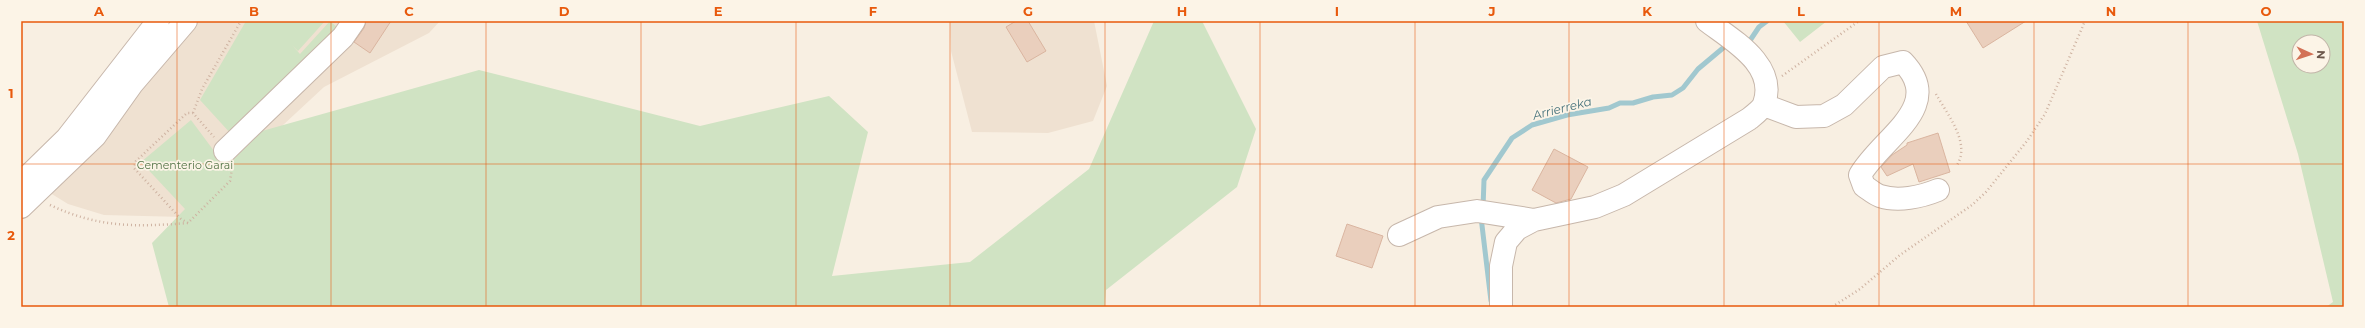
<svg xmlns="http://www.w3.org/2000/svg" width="2365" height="328" font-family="Montserrat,sans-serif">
  <rect width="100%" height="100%" fill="#f8efe2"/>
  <path fill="#efe1d1" d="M172,21H440L429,33L324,87L184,217L104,215L68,204L34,183Z
    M950,21H1094L1107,86L1093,121L1048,133L972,132L951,51Z"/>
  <path fill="#d0e3c3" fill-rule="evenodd" d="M246,21H325L298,51L292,45L300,54L330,21L339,29L232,135L200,100Z
    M1154,21H1202L1256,129L1237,187L1106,290L1105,307H169L152,243L185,209L141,162L191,120L217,155L223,170L262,131L479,70L700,126L829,96L868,132L832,276L970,262L1089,169Z
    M1783,21H1827L1800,42Z
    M2257,21H2344V307H2326L2333,302L2298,154ZM2299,42H2323V66H2299Z"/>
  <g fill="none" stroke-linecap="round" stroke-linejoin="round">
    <path stroke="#a1c8cf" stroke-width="5" d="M1744,42H1749L1759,27L1767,21
      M1483,208L1484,180L1512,138L1532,125L1567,115L1609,108L1620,103H1633L1653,97L1672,95L1683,88L1698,69L1729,43
      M1481,217L1491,301"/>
  </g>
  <path fill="#eacfbd" stroke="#dab5a0" d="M366,21H391L370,53L354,42L364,28Z
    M1016,21H1028L1046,51L1027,62L1006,27Z
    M1966,21H2026L1983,48Z
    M1938,133L1950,172L1919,182L1913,164L1887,176L1881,167L1892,155L1907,145V143Z
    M1554,149L1588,167L1571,199L1556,203L1532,190Z
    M1347,224L1383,236L1372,268L1336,256Z"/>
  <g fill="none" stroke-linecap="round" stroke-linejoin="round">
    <g stroke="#c7b7ab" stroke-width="24">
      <path id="minor" d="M1764,105L1796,117L1824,116L1844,105L1883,67L1903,62C1946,107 1882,137 1860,175L1864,186C1869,189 1874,194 1880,196C1898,202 1921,197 1938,190
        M225,151L343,37L354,21
        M21,183L67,138L158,21
        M21,207L95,136L132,84L186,21
        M1399,235L1438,217L1477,211L1534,220
        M1501,307V266L1506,242L1517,229L1534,220L1595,207L1624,195L1749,119C1754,115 1762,109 1764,104C1778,65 1732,40 1707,21"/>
    </g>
    <path stroke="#ceb2a1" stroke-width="2.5" stroke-dasharray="1 3" stroke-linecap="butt" d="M1782,76L1859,21
      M1936,94C1947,114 1971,143 1957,165
      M193,113L202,89L241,21
      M50,205C99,228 136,227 188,223L230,181L232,168
      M188,223L181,219L134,168L136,161L187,113H193L214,137
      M1832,307L1860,289L1900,255L1972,205L1986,192L2027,141L2045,114L2085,21"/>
    <use href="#minor" stroke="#fff" stroke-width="22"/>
  </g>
  <path fill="none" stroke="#e8590c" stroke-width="1" stroke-opacity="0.55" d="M177,21V307M331,21V307M486,21V307M641,21V307M796,21V307M950,21V307M1105,21V307M1260,21V307M1415,21V307M1569,21V307M1724,21V307M1879,21V307M2034,21V307M2188,21V307M21,164H2344"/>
  <g text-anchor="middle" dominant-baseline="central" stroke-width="3.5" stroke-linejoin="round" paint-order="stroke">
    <g font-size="11" fill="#567649" stroke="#fcf4e7">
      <text x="185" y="165">Cementerio Garai</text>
    </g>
    <g font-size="12" font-style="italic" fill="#49747d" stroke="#fcf4e7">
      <text transform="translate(1562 108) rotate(-14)">Arrierreka</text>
    </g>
  </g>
  <rect width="2365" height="328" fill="none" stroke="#fcf4e7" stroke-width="44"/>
  <g transform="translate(2311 54) rotate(93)"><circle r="19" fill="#fcf4e7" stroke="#c2b5a9"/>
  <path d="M0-3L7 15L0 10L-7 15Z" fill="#d37156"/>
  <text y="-6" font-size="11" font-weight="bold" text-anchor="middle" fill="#6c574c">N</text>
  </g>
  <rect x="22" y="22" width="2321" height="284" fill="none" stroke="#e8590c" stroke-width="1.5"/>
  <g font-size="13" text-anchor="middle" font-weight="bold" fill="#e8590c">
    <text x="99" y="16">A</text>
    <text x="254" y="16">B</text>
    <text x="409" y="16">C</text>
    <text x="564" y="16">D</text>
    <text x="718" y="16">E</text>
    <text x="873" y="16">F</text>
    <text x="1028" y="16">G</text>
    <text x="1182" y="16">H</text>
    <text x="1337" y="16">I</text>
    <text x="1492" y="16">J</text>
    <text x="1647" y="16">K</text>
    <text x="1801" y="16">L</text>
    <text x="1956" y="16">M</text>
    <text x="2111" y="16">N</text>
    <text x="2266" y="16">O</text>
    <text x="11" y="98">1</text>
    <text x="11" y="240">2</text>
  </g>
</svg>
